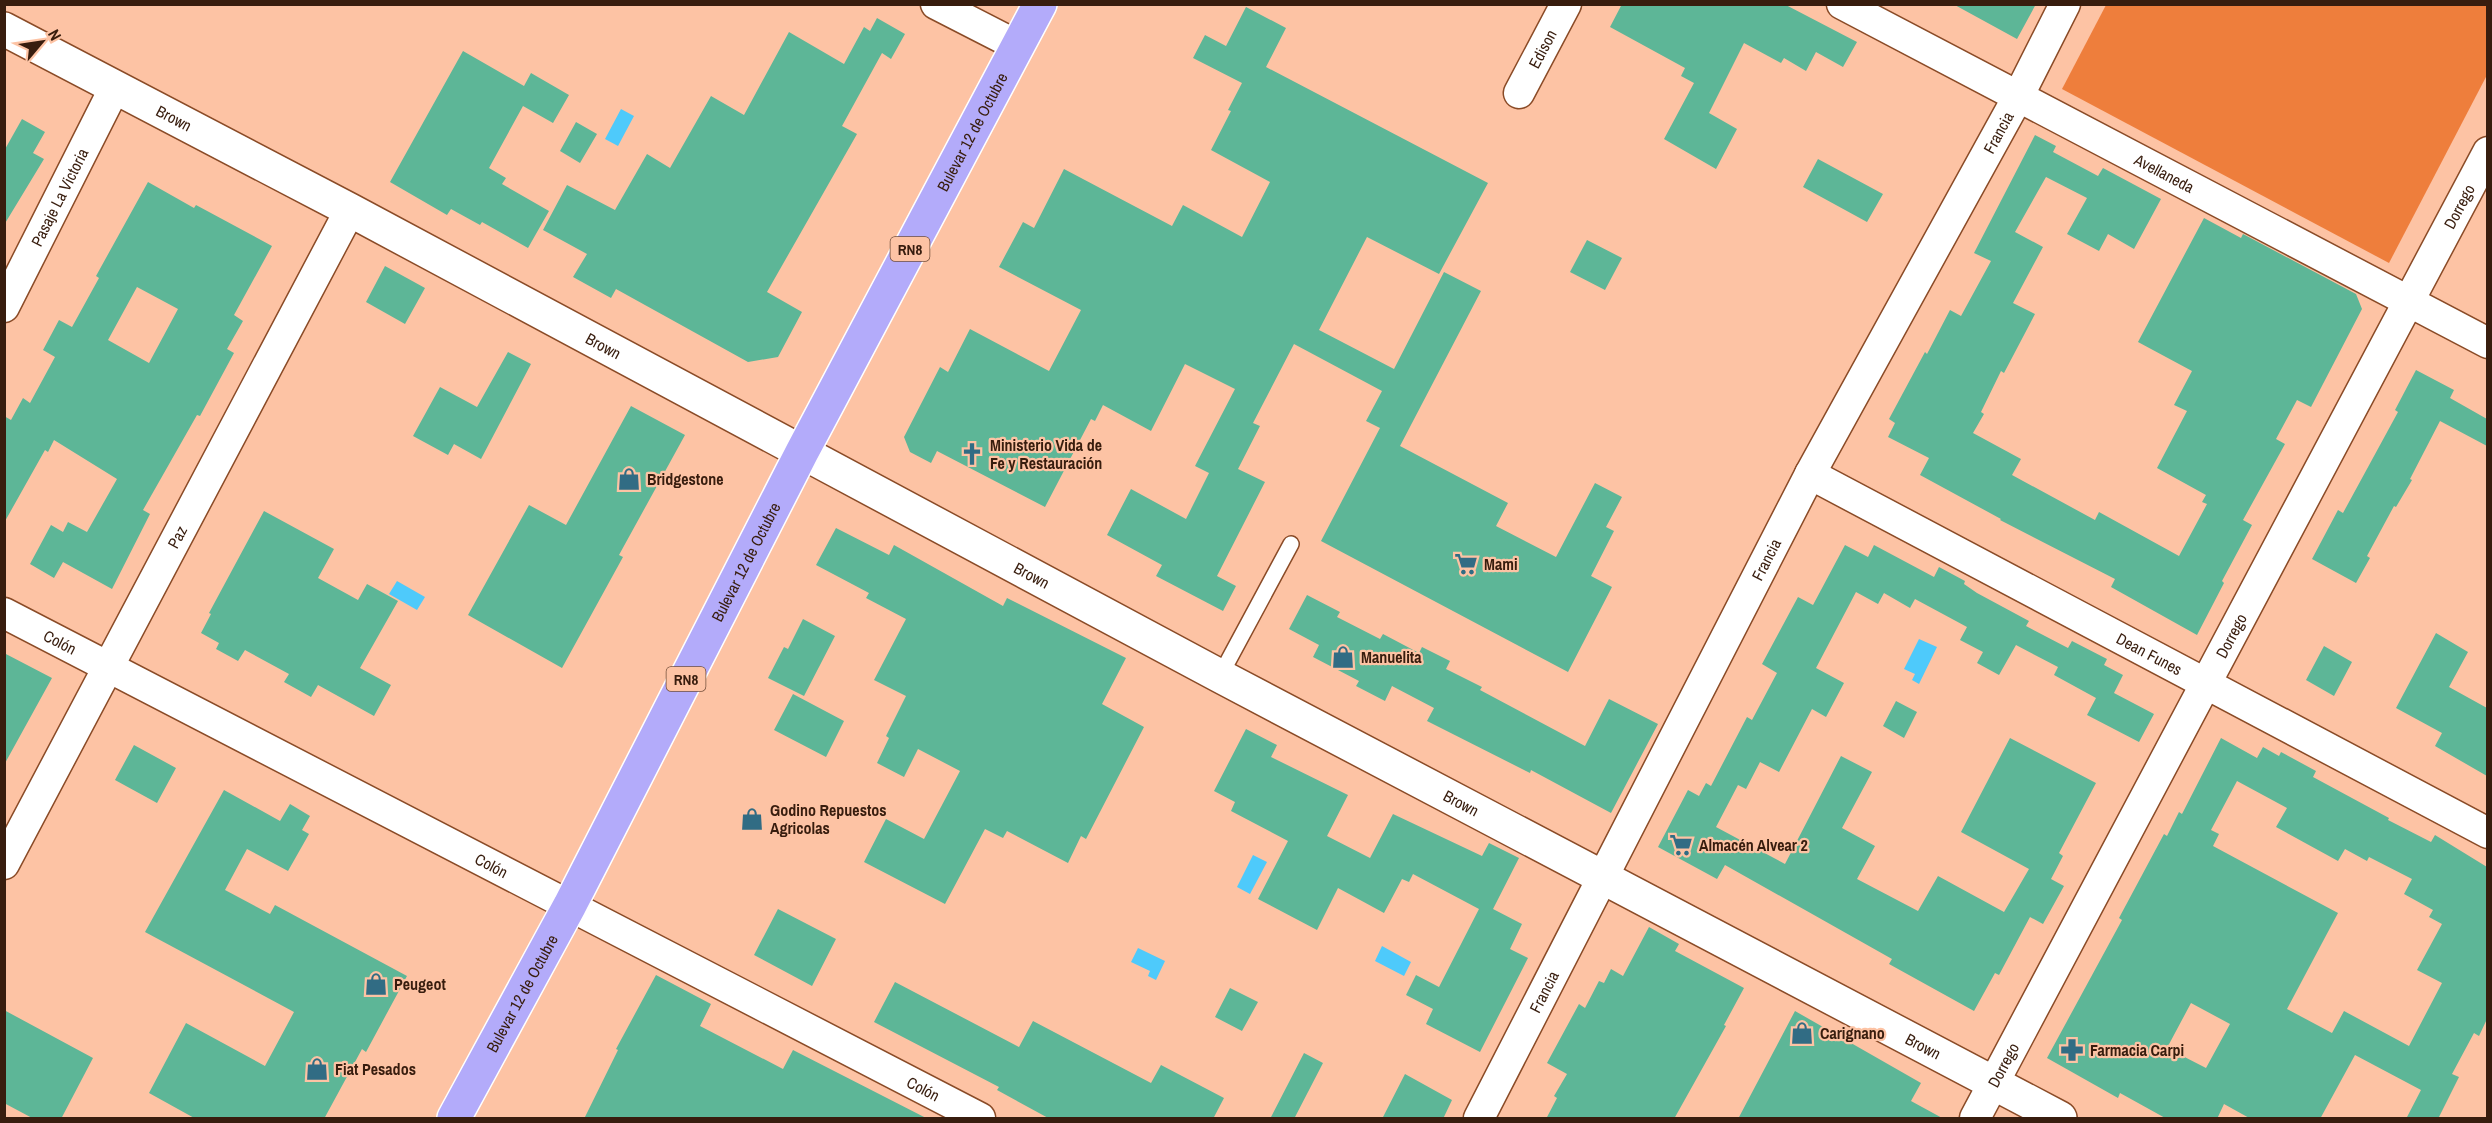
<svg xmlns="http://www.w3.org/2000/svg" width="2492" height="1123" font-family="'Archivo Narrow',sans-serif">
  <rect width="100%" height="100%" fill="#fdc3a4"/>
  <path fill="#ee7e3c" d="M2106,5H2487V75L2389,263L2062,89Z"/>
  <path fill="#4ecafb" d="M621,109L634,116L618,146L605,139Z
    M397,581L425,597L417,610L389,594Z
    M1919,639L1937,647L1919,684L1912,680L1915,674L1904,669Z
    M1253,855L1267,862L1250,894L1237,887Z
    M1382,946L1411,962L1404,976L1375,961Z
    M1138,948L1165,961L1156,980L1148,976L1150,971L1131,962Z"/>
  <path fill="#5db697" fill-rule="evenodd" d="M1622,4H1784L1857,42L1843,67L1816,52L1806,71L1784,58L1781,63L1744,43L1709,113L1737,129L1716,169L1664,139L1694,83L1681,76L1685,68L1610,27Z
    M1953,4H2036L2017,39Z
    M1246,7L1286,28L1266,67L1488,183L1439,274L1367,237L1319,330L1394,369L1444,272L1481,291L1400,446L1508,503L1496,526L1556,557L1595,483L1622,497L1606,527L1614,531L1591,576L1612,587L1568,672L1321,541L1380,428L1366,421L1382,391L1294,344L1253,423L1260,426L1238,469L1265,482L1217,576L1236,586L1223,611L1156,576L1162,565L1107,535L1131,489L1186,519L1209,473L1195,466L1235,389L1185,364L1151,431L1103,405L1095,421L1091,419L1045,507L937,451L931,463L910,452L904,437L940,367L948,372L970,329L1049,371L1081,310L999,267L1023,222L1034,228L1064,169L1172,226L1183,205L1242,237L1270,182L1211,150L1231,111L1228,110L1242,83L1193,58L1205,35L1226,46Z
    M877,18L905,34L891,59L882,53L842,126L857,134L767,292L802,312L778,357L748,362L616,289L611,298L573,277L587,254L543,230L567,185L615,210L647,154L670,168L711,96L744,115L789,32L844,64L864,27L870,31Z
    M463,51L524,86L531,73L569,95L553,123L523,106L489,168L506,178L502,184L549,211L528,248L482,222L480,225L451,209L447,215L390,182Z
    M22,119L45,132L33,153L44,159L4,225V151Z
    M576,122L597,134L580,163L560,151Z
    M2035,135L2056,146L2053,152L2098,176L2103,168L2161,199L2134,249L2108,234L2099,251L2067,234L2087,198L2046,177L2015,232L2043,247L2013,303L2035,314L2004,373L2001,371L1981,412L1984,414L1973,433L2021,459L2012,475L2095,520L2099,512L2179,556L2207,504L2202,502L2206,495L2157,468L2187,411L2174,405L2192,371L2138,342L2204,218L2241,238L2243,234L2356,294L2362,309L2311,407L2297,400L2276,439L2285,444L2243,520L2252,525L2222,581L2224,583L2197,635L2111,587L2115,579L2000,520L2001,519L1920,475L1929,458L1888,437L1895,423L1889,419L1925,352L1927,354L1950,310L1961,316L1991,261L1974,253Z
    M1818,159L1883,194L1867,222L1803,187Z
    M148,182L194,208L196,205L272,246L234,315L243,321L227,349L234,353L200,416L197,415L143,510L150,514L112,589L63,562L54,578L30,564L51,525L63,532L68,522L87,532L117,479L54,440L48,452L45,450L4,523V416L11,420L23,398L30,403L55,357L43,350L59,320L72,327L99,278L96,276ZM137,287L178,309L149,363L108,340Z
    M1587,240L1622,258L1605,290L1570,272Z
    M385,266L425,288L405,324L366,302Z
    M508,352L531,364L481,459L454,444L448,455L413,436L440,387L477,407Z
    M2416,370L2454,390L2450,398L2487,419V446L2440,421L2410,479L2412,480L2396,507L2394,506L2367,556L2370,558L2356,583L2312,559L2338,510L2343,513L2398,412L2395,410Z
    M631,406L685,435L619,555L623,557L562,668L468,615L529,505L566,525Z
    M264,511L334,549L318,578L358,600L367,584L398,601L360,668L391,685L374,716L318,685L311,697L284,682L289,674L245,650L238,661L216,649L219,643L201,633L211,614L209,613Z
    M836,528L889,555L894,545L1003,606L1007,598L1126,658L1102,704L1144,727L1086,839L1081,836L1068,863L1007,831L1003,838L985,829L945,904L864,862L886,819L924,839L960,771L918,749L904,777L877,763L889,738L886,736L906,696L874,680L906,619L866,598L869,593L816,565Z
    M1845,545L1868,557L1874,545L1934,577L1939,567L1965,581L1964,584L1977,593L2029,621L2026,626L2068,648L2072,641L2107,659L2104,665L2123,675L2114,693L2154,714L2139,742L2087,715L2096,698L2054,675L2058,667L2016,645L1999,675L1977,663L1983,652L1960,640L1967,627L1915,599L1910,608L1884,593L1878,604L1856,592L1816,668L1844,683L1826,717L1812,709L1779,772L1760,762L1746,789L1738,785L1716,827L1785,864L1841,756L1872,772L1842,828L1875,846L1857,879L1918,911L1938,876L2004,912L2029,869L1961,832L2010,738L2096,783L2059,853L2063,856L2051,879L2064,886L2043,924L2030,917L1999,975L1995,973L1974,1011L1889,964L1892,959L1725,865L1717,879L1658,847L1688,790L1699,796L1706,783L1711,786L1747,717L1752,720L1777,673L1762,664L1798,597L1813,605Z
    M1307,595L1340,612L1337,617L1380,639L1383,634L1419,653L1422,647L1450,661L1446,669L1482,687L1480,690L1585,746L1609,699L1658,724L1611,813L1531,770L1530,773L1427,721L1434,708L1392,686L1385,701L1356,686L1359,681L1313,657L1319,645L1289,629Z
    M803,619L835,636L804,696L768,678L784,647L788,649Z
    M2436,633L2468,652L2449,687L2487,708V776L2435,746L2442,733L2396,708Z
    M2324,646L2352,662L2334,696L2306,680Z
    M4,653L52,678L4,765Z
    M793,694L844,721L826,757L774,730Z
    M1896,701L1917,712L1904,738L1883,726Z
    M1246,729L1277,745L1271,757L1348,795L1327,836L1370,858L1393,814L1482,856L1489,843L1519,858L1493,909L1522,924L1510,949L1528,958L1480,1052L1426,1024L1433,1009L1406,995L1416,975L1439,987L1479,909L1413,874L1409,882L1402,879L1384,913L1338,888L1317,930L1258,899L1288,841L1231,811L1235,802L1214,791Z
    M2221,738L2257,758L2263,747L2279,756L2281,752L2316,771L2313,777L2389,818L2388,820L2431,842L2435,835L2487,867V1019L2479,1036L2474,1033L2452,1074L2459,1077L2438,1119H2406L2421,1090L2355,1055L2320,1119H2251L2224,1104L2217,1119H2167L2120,1093L2118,1098L2047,1058L2122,920L2119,918L2164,834L2167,836L2179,812L2182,814ZM2237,781L2287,808L2276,827L2338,861L2345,849L2367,861L2369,857L2412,879L2404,894L2433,910L2429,917L2442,924L2417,970L2442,983L2409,1046L2344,1011L2332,1033L2287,1009L2338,913L2213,846L2219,834L2211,830ZM2191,1003L2230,1024L2206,1068L2167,1048Z
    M134,745L176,768L157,803L115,780Z
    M224,790L280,821L290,804L310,816L302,830L309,834L288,871L247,849L225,890L270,914L275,905L407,976L366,1052L362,1049L324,1119H196L149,1093L186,1023L265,1066L294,1012L145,932Z
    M778,909L836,939L812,986L754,955Z
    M1649,927L1679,944L1675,951L1744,988L1724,1025L1726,1026L1674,1119H1546L1557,1098L1554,1096L1567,1074L1547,1063L1579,1004L1585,1008L1599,981L1604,983L1611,969L1623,976Z
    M656,975L711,1004L700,1026L783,1069L793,1050L928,1119H584L618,1050L616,1049Z
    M895,982L1019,1047L1033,1021L1151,1083L1161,1065L1224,1098L1213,1119H1050L997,1090L999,1087L874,1022Z
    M1230,988L1258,1002L1242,1031L1215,1017Z
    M4,1010L93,1058L61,1119H34L4,1103Z
    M1795,1011L1921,1083L1911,1101L1944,1119H1738Z
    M1304,1053L1323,1063L1294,1119H1270Z
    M1405,1074L1452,1100L1443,1119H1382Z"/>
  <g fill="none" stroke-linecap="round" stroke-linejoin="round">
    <g stroke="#8a4b27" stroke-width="18">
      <path id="lane" d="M1220,676L1291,544"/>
    </g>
    <g stroke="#8a4b27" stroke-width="33">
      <g id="street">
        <path d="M936,4L1018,46"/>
        <path id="s1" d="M1842,4L2488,343"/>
        <path id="s2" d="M1519,93L1566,4"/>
        <path id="s3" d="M4,307L115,87"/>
        <path id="s4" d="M1810,474L2488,833"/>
        <path id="s5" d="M4,613L980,1118"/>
        <path id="s6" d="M4,864L350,210"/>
        <path id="s7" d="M1479,1118L1810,474L2019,95L2065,4"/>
        <path id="s8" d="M1975,1118L2488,152"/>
      </g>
    </g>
    <g stroke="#8a4b27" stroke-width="36">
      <g id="secondary">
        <path id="s9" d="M4,29L350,210L1220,676L2060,1118"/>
      </g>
    </g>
    <g stroke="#fff" stroke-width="36">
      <g id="highway">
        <path id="s10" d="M454,1118L570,905L802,452L1040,4"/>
      </g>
    </g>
    <use href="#lane" stroke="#fff" stroke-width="15"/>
    <use href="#street" stroke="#fff" stroke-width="30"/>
    <use href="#secondary" stroke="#fff" stroke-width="33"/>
    <use href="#highway" stroke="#b3abfa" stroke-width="33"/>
  </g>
  <defs>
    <g id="church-bare" transform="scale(1.8)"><path d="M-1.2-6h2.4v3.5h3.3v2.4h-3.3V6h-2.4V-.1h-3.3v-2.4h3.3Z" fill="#316c84" stroke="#fdc3a4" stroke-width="2.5" paint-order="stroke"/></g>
    <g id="shop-bare" transform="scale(1.8)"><path d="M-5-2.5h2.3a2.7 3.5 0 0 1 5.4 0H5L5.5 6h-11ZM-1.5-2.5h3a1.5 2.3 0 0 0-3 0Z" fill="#316c84" stroke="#fdc3a4" stroke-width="2.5" paint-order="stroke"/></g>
    <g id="supermarket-bare" transform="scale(1.8)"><path d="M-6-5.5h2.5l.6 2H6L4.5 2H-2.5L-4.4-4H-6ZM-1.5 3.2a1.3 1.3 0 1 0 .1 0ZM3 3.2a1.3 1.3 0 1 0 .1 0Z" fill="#316c84" stroke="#fdc3a4" stroke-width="2.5" paint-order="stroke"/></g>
    <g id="pharmacy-bare" transform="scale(1.8)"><path d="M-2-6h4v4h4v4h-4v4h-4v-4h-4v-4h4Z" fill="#316c84" stroke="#fdc3a4" stroke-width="2.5" paint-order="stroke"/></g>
  </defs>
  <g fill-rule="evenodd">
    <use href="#church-bare" x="972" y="454"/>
    <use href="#shop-bare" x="629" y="479"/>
    <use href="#supermarket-bare" x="1466" y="564"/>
    <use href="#shop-bare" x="1343" y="657"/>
    <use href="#shop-bare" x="752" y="819"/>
    <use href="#supermarket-bare" x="1681" y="845"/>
    <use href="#shop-bare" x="376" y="984"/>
    <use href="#shop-bare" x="1802" y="1033"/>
    <use href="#pharmacy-bare" x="2072" y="1050"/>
    <use href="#shop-bare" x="317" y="1069"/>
  </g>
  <g text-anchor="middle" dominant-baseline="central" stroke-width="4.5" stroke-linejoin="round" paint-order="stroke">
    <g fill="#fdc3a4" stroke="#734f3b" stroke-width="1.5">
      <rect x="890.5" y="237" width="39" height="24" rx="4.5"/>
      <rect x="666.5" y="667" width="39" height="24" rx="4.5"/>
    </g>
    <g font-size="15" font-weight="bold" fill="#381d0e">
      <text x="910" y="249">RN8</text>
      <text x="686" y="679">RN8</text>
    </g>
    <g font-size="16" fill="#381d0e" stroke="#fdc3a4">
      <text stroke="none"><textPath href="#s2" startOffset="50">Edison</textPath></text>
      <text stroke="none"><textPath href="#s9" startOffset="192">Brown</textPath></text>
      <text stroke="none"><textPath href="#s10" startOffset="1114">Bulevar 12 de Octubre</textPath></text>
      <text stroke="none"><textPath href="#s7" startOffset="1114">Francia</textPath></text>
      <text stroke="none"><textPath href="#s1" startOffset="364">Avellaneda</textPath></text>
      <text stroke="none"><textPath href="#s3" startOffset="123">Pasaje La Victoria</textPath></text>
      <text stroke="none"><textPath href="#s8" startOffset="1032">Dorrego</textPath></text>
      <text stroke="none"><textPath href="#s9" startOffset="678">Brown</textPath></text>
      <text stroke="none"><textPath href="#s6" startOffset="370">Paz</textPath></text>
      <text stroke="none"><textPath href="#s7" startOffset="628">Francia</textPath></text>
      <text stroke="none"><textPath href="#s10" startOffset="628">Bulevar 12 de Octubre</textPath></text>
      <text stroke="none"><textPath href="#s9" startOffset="1164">Brown</textPath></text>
      <text stroke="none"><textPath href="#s8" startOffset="546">Dorrego</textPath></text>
      <text stroke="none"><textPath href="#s5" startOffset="63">Colón</textPath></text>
      <text stroke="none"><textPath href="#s4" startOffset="384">Dean Funes</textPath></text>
      <text stroke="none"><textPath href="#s9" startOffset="1650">Brown</textPath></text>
      <text stroke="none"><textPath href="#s5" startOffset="549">Colón</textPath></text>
      <text stroke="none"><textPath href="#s7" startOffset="142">Francia</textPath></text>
      <text stroke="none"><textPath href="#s10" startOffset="142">Bulevar 12 de Octubre</textPath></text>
      <text stroke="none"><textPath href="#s9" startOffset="2172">Brown</textPath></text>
      <text stroke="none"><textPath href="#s8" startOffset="60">Dorrego</textPath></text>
      <text stroke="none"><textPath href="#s5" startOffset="1035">Colón</textPath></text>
    </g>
    <g font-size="16" font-weight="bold" fill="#381d0e" stroke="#fdc3a4" text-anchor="start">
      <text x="990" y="445">Ministerio Vida de<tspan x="990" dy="18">Fe y Restauración</tspan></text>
      <text x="647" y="479">Bridgestone</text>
      <text x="1484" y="564">Mami</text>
      <text x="1361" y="657">Manuelita</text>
      <text x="770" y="810">Godino Repuestos<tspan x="770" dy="18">Agricolas</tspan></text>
      <text x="1699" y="845">Almacén Alvear 2</text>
      <text x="394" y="984">Peugeot</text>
      <text x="1820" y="1033">Carignano</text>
      <text x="2090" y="1050">Farmacia Carpi</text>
      <text x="335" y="1069">Fiat Pesados</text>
    </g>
  </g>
  <rect width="2492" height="1123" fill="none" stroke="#381d0e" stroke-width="12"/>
  <g transform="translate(42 42) rotate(61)" stroke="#fdc3a4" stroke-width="4.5" paint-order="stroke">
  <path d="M0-4.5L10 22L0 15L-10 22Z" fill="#381d0e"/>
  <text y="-9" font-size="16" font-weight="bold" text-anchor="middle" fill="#381d0e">N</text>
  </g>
</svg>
